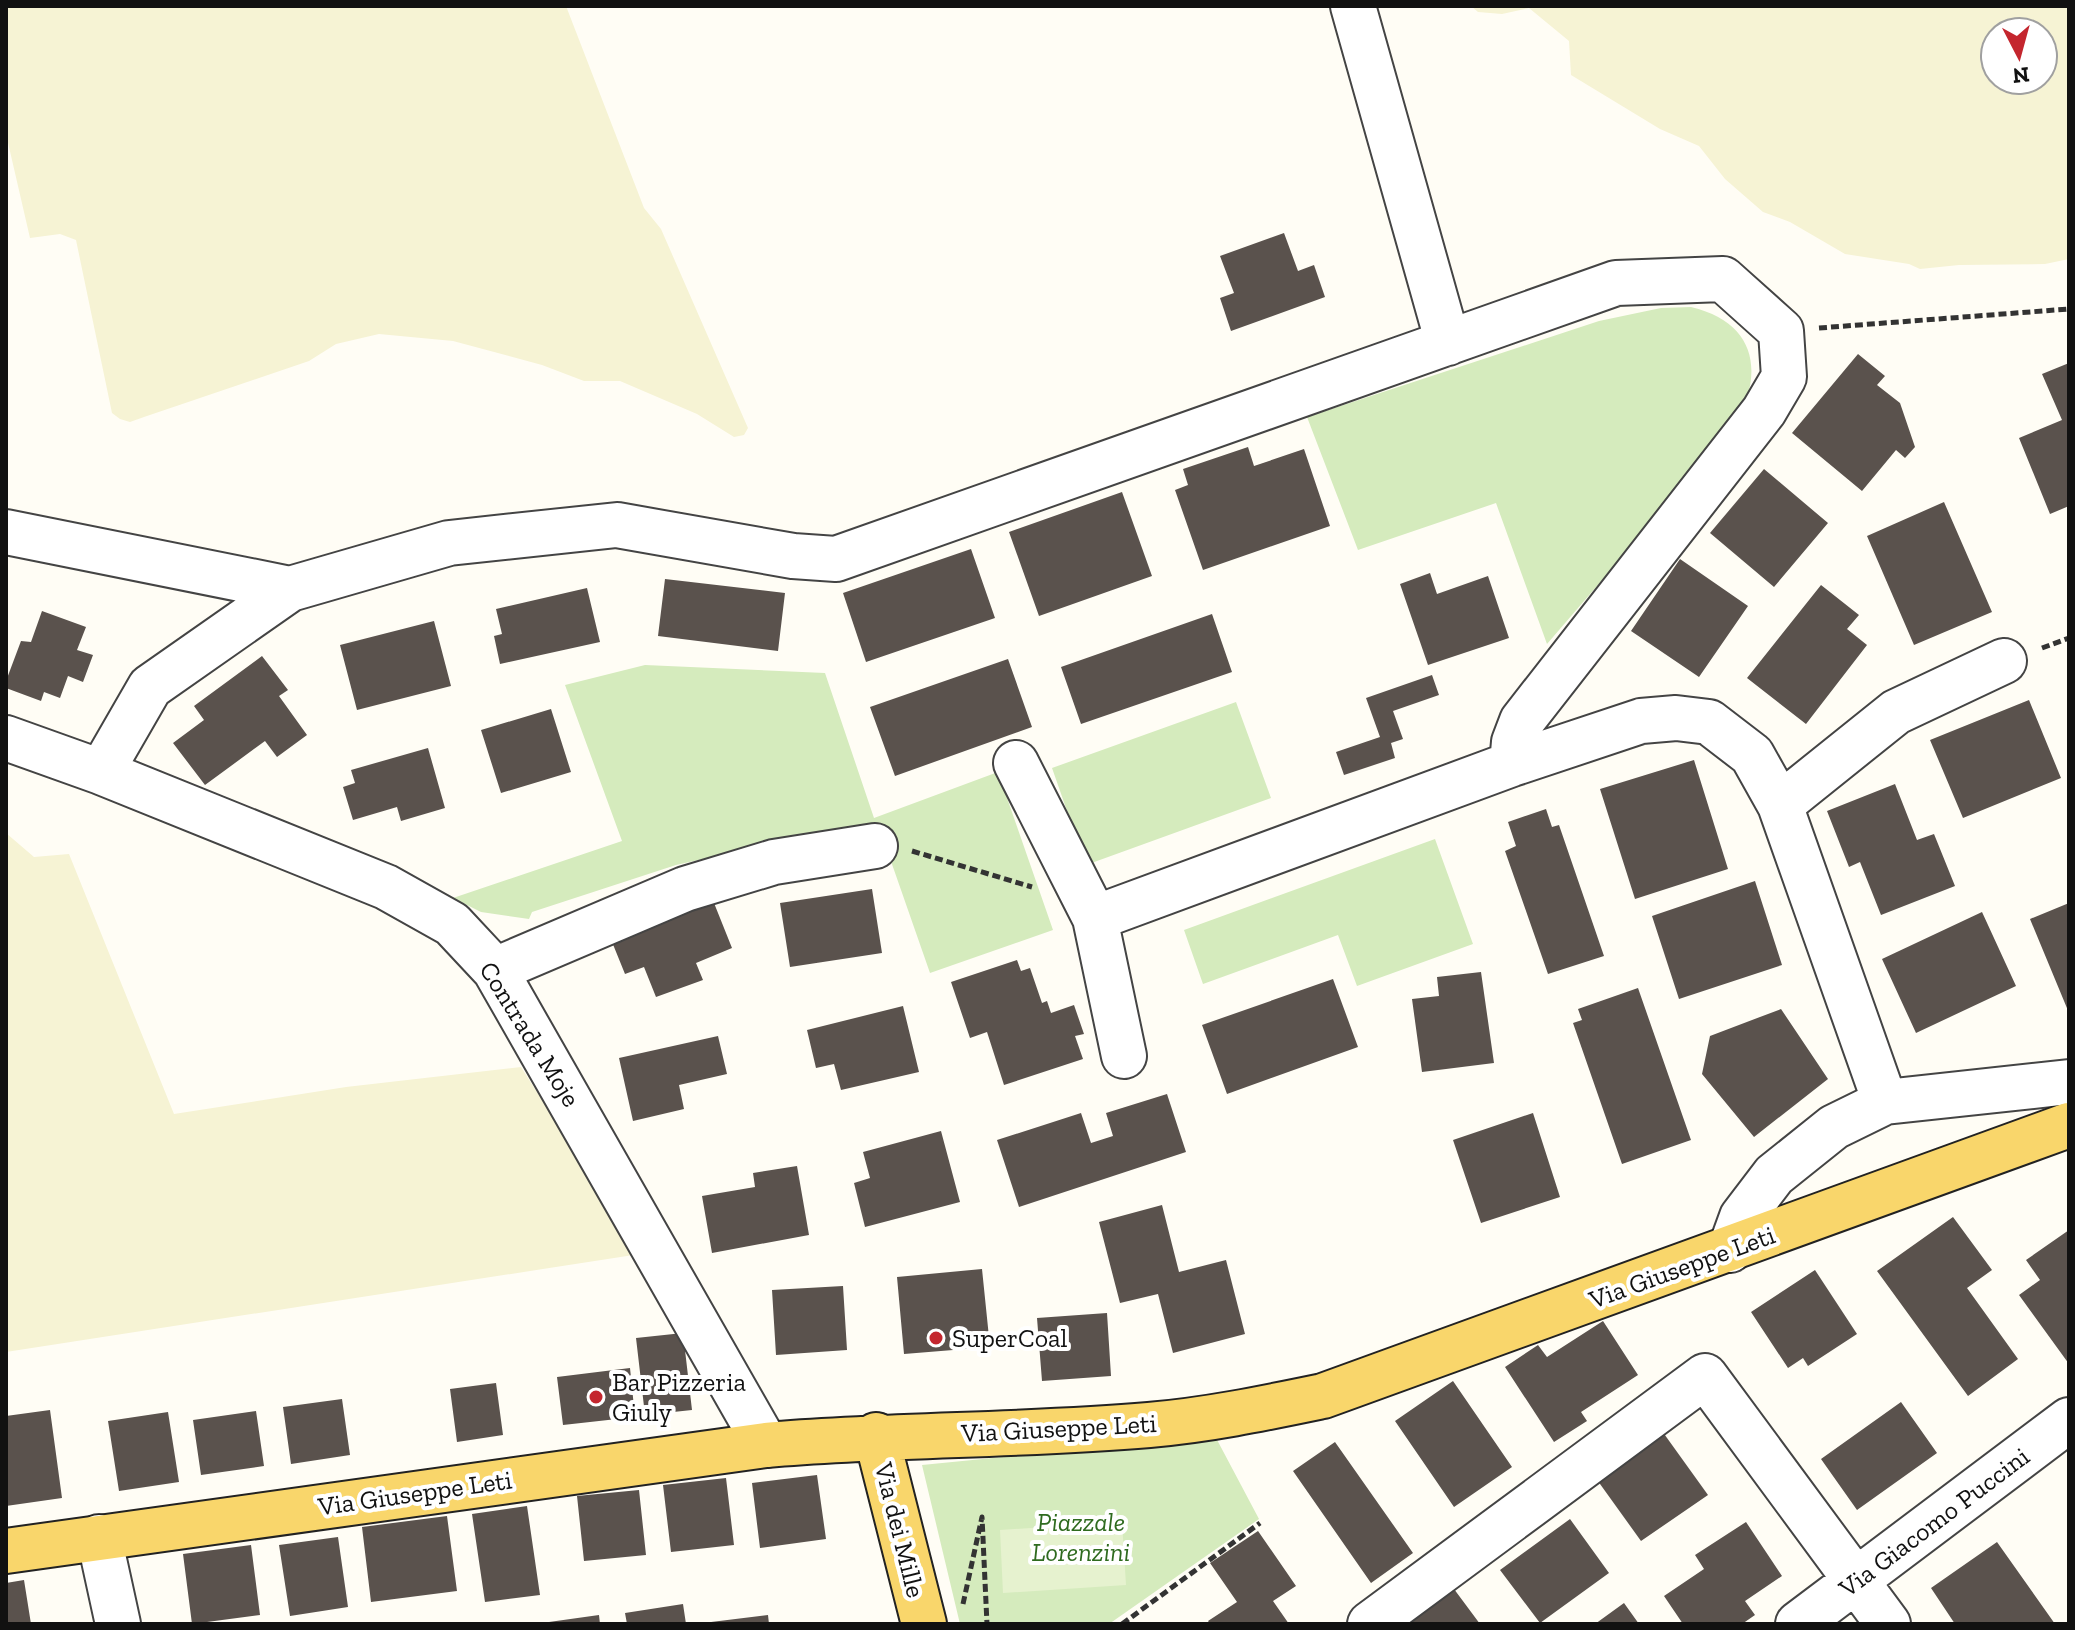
<svg xmlns="http://www.w3.org/2000/svg" width="2075" height="1630" font-family="'Zilla Slab',serif">
  <rect width="100%" height="100%" fill="#fffdf5"/>
  <path fill="#f6f3d4" fill-rule="evenodd" d="M6,6H566L644,208L661,229L748,428L744,435L734,437L697,414L620,381H584L542,365L453,341L379,334L336,344L309,361L144,417L130,422L120,419L112,413L76,240L60,234L30,238L6,134Z
    M1471,6H2069V259L2045,264L1959,265L1920,269L1909,264L1845,254L1790,222L1763,212L1725,179L1699,146L1660,129L1571,75L1569,41L1529,8L1502,14L1478,12ZM1995,32H2043V80H1995Z
    M6,833L34,857L69,854L174,1114L346,1087L521,1067L640,1254L6,1352Z"/>
  <path fill="#d5ebbd" d="M1691,307C1757,323 1765,373 1734,427L1547,644L1496,503L1358,550L1307,417L1599,321L1661,308Z
    M645,665L825,673L874,818L998,772L1053,930L930,973L886,847L774,843L676,865L532,912L529,919L481,912L453,898L622,841L565,685Z
    M1236,702L1271,798L1086,865L1052,768Z
    M1435,839L1473,944L1357,986L1338,935L1203,984L1184,930Z
    M1215,1436L1259,1519L1109,1624H960L922,1465Z"/>
  <path fill="#e6f2cf" d="M1122,1522L1126,1585L1003,1593L1000,1530Z"/>
  <path fill="#5a524d" d="M1284,233L1298,271L1314,265L1325,297L1231,331L1220,298L1234,293L1220,256Z
    M1858,354L1885,376L1877,385L1900,403L1915,447L1905,458L1896,450L1862,491L1792,433Z
    M2069,363V506L2050,514L2019,438L2062,420L2042,374Z
    M1248,447L1254,466L1304,449L1330,526L1203,570L1175,490L1188,485L1183,469Z
    M1764,469L1828,523L1774,587L1710,533Z
    M1122,492L1152,576L1039,616L1009,532Z
    M1944,502L1992,612L1914,645L1867,536Z
    M971,549L995,618L866,662L843,593Z
    M1680,559L1748,606L1699,677L1631,631Z
    M1430,573L1437,594L1488,576L1509,638L1428,665L1400,584Z
    M665,579L785,593L778,651L658,636Z
    M1821,585L1859,615L1847,629L1867,645L1806,724L1747,678Z
    M587,588L600,642L500,664L494,636L502,634L496,609Z
    M42,611L86,627L77,650L93,655L83,682L68,676L60,698L44,692L41,701L6,688V681L21,641L31,642Z
    M1212,614L1232,672L1081,724L1061,667Z
    M434,621L451,686L357,710L340,645Z
    M262,656L288,690L279,696L307,735L277,757L265,741L205,785L173,743L204,720L194,706Z
    M1008,659L1032,727L895,776L870,707Z
    M1432,675L1439,695L1393,711L1403,739L1391,743L1395,758L1344,775L1336,752L1380,737L1366,698Z
    M2029,700L2061,778L1963,818L1930,740Z
    M551,709L571,772L501,793L481,730Z
    M428,748L445,808L401,821L397,807L353,820L343,787L355,783L351,770Z
    M1694,760L1728,869L1635,899L1600,789Z
    M1895,784L1917,840L1934,834L1955,886L1881,915L1860,862L1849,867L1827,811Z
    M1546,809L1552,827L1559,825L1604,956L1548,974L1505,851L1516,846L1508,822Z
    M1755,881L1782,965L1679,999L1652,916Z
    M872,889L882,953L790,967L780,903Z
    M712,898L732,948L696,963L703,980L656,997L644,967L625,974L610,937Z
    M2069,903V1013L2030,919Z
    M1982,912L2016,986L1916,1033L1882,959Z
    M1017,960L1021,971L1030,968L1042,1003L1047,1001L1051,1013L1074,1005L1084,1034L1075,1036L1083,1059L1004,1085L987,1032L970,1038L951,982Z
    M1481,972L1494,1063L1422,1072L1412,999L1439,996L1437,977Z
    M1333,979L1358,1047L1227,1094L1202,1025Z
    M1638,988L1691,1140L1622,1164L1573,1023L1582,1020L1578,1009Z
    M903,1006L919,1072L841,1090L834,1064L816,1068L807,1030Z
    M1781,1009L1828,1079L1754,1137L1702,1074L1710,1036Z
    M718,1036L727,1074L679,1085L684,1109L633,1121L619,1058Z
    M1167,1094L1186,1152L1019,1207L997,1140L1081,1113L1091,1143L1113,1136L1106,1113Z
    M1533,1113L1560,1197L1481,1223L1453,1140Z
    M941,1131L960,1202L865,1227L854,1183L870,1178L863,1152Z
    M797,1166L809,1235L712,1253L702,1196L755,1187L753,1173Z
    M1162,1205L1179,1272L1226,1260L1245,1334L1173,1353L1158,1294L1120,1303L1099,1222Z
    M1953,1217L1992,1270L1967,1288L2018,1359L1968,1396L1877,1271Z
    M2069,1230V1364L2019,1295L2040,1280L2026,1260Z
    M982,1269L990,1347L904,1354L897,1277Z
    M1815,1270L1857,1334L1808,1366L1803,1358L1788,1368L1751,1312Z
    M843,1286L847,1350L776,1355L772,1290Z
    M1107,1313L1111,1376L1042,1381L1037,1318Z
    M1603,1321L1638,1375L1581,1412L1587,1421L1554,1442L1505,1367L1538,1345L1547,1357Z
    M683,1333L692,1410L645,1415L636,1338Z
    M630,1368L635,1417L563,1425L557,1377Z
    M1453,1381L1512,1467L1454,1507L1395,1421Z
    M496,1383L503,1435L457,1442L450,1389Z
    M342,1399L350,1455L291,1464L283,1407Z
    M1901,1402L1937,1453L1857,1510L1821,1459Z
    M50,1410L62,1498L6,1506V1416Z
    M256,1411L264,1466L201,1475L193,1420Z
    M168,1412L179,1482L119,1491L108,1421Z
    M1662,1431L1708,1495L1641,1541L1595,1477Z
    M1335,1442L1413,1553L1371,1583L1293,1471Z
    M817,1475L826,1539L760,1548L752,1483Z
    M726,1478L734,1545L671,1552L663,1485Z
    M639,1490L646,1555L584,1561L577,1496Z
    M527,1506L540,1595L485,1602L472,1514Z
    M447,1516L457,1591L371,1602L362,1527Z
    M1570,1519L1609,1573L1540,1623L1500,1570Z
    M1746,1522L1782,1576L1745,1601L1755,1615L1742,1624H1683L1664,1596L1704,1569L1695,1555Z
    M1258,1531L1296,1586L1273,1601L1289,1624H1210L1208,1621L1237,1602L1210,1563Z
    M338,1537L348,1607L290,1616L279,1545Z
    M1997,1542L2055,1624H1955L1931,1588Z
    M251,1545L260,1615L192,1624L183,1554Z
    M24,1580L31,1624H6V1583Z
    M1454,1589L1480,1624H1405Z
    M1624,1603L1639,1624H1595Z
    M683,1604L686,1624H627L625,1613Z
    M599,1615L600,1624H549V1622Z
    M768,1615L769,1624H711V1622Z"/>
  <g fill="none" stroke-linecap="round" stroke-linejoin="round">
    <g stroke="#444" stroke-width="48">
      <path id="minor" d="M1353,6L1448,343
        M6,532L290,589
        M6,738L101,772L386,887L452,924L495,970L766,1445
        M1016,763L1095,918L1124,1056
        M101,772L150,687L290,589L449,543L617,525L793,556L836,559L1616,283L1723,279L1781,331L1784,377L1764,411L1522,721L1514,742L1512,764
        M1780,805L1896,712L2004,661
        M1095,918L1512,764L1641,721L1676,718L1709,722L1752,755L1780,805L1885,1102
        M495,970L685,889L774,862L875,846
        M1730,1250L1742,1217L1774,1175L1834,1127L1885,1102L2069,1082
        M99,1537L118,1624
        M1370,1624L1705,1376L1888,1624
        M1798,1624L2069,1420"/>
    </g>
    <g stroke="#222" stroke-width="48">
      <path id="major" d="M876,1435L924,1624
        M6,1551L766,1445C894,1434 1022,1436 1149,1425C1208,1420 1265,1408 1323,1396L2069,1125"/>
    </g>
    <path stroke="#333" stroke-width="5" stroke-dasharray="8 4" stroke-linecap="butt" d="M1819,328L2069,309
      M2042,648L2069,638
      M912,851L1032,887
      M963,1604L982,1517L987,1624
      M1122,1624L1260,1523"/>
    <use href="#minor" stroke="#fff" stroke-width="44"/>
    <use href="#major" stroke="#f9d66b" stroke-width="44"/>
  </g>
  <g fill="#c4262e" stroke="#fff" stroke-width="3">
    <circle cx="936" cy="1338" r="8"/>
    <circle cx="596" cy="1397" r="8"/>
  </g>
  <g text-anchor="middle" dominant-baseline="central" stroke-width="8" stroke-linejoin="round" paint-order="stroke">
    <g font-size="26" fill="#111" stroke="#fff">
      <text transform="translate(530 1034) rotate(58)">Contrada Moje</text>
      <text transform="translate(1682 1267) rotate(-20)">Via Giuseppe Leti</text>
      <text transform="translate(1059 1428) rotate(-3)">Via Giuseppe Leti</text>
      <text transform="translate(415 1493) rotate(-8)">Via Giuseppe Leti</text>
      <text transform="translate(1934 1522) rotate(-37)">Via Giacomo Puccini</text>
      <text transform="translate(900 1530) rotate(76)">Via dei Mille</text>
    </g>
    <g font-size="26" fill="#111" stroke="#fff" text-anchor="start">
      <text x="952" y="1338">SuperCoal</text>
      <text x="612" y="1382">Bar Pizzeria<tspan x="612" dy="30">Giuly</tspan></text>
    </g>
    <g font-size="26" font-style="italic" fill="#2f6b1f" stroke="#fff">
      <text x="1081" y="1522">Piazzale<tspan x="1081" dy="30">Lorenzini</tspan></text>
    </g>
  </g>
  <rect width="2075" height="1630" fill="none" stroke="#111111" stroke-width="16"/>
  <g transform="translate(2019 56) rotate(174)"><circle r="38" fill="#ffffff" stroke="#a0a0a0" stroke-width="2"/>
  <path d="M0-6L14 30L0 20L-14 30Z" fill="#c4262e"/>
  <text y="-12" font-size="22" font-weight="bold" text-anchor="middle" fill="#111111">N</text>
  </g>
</svg>
